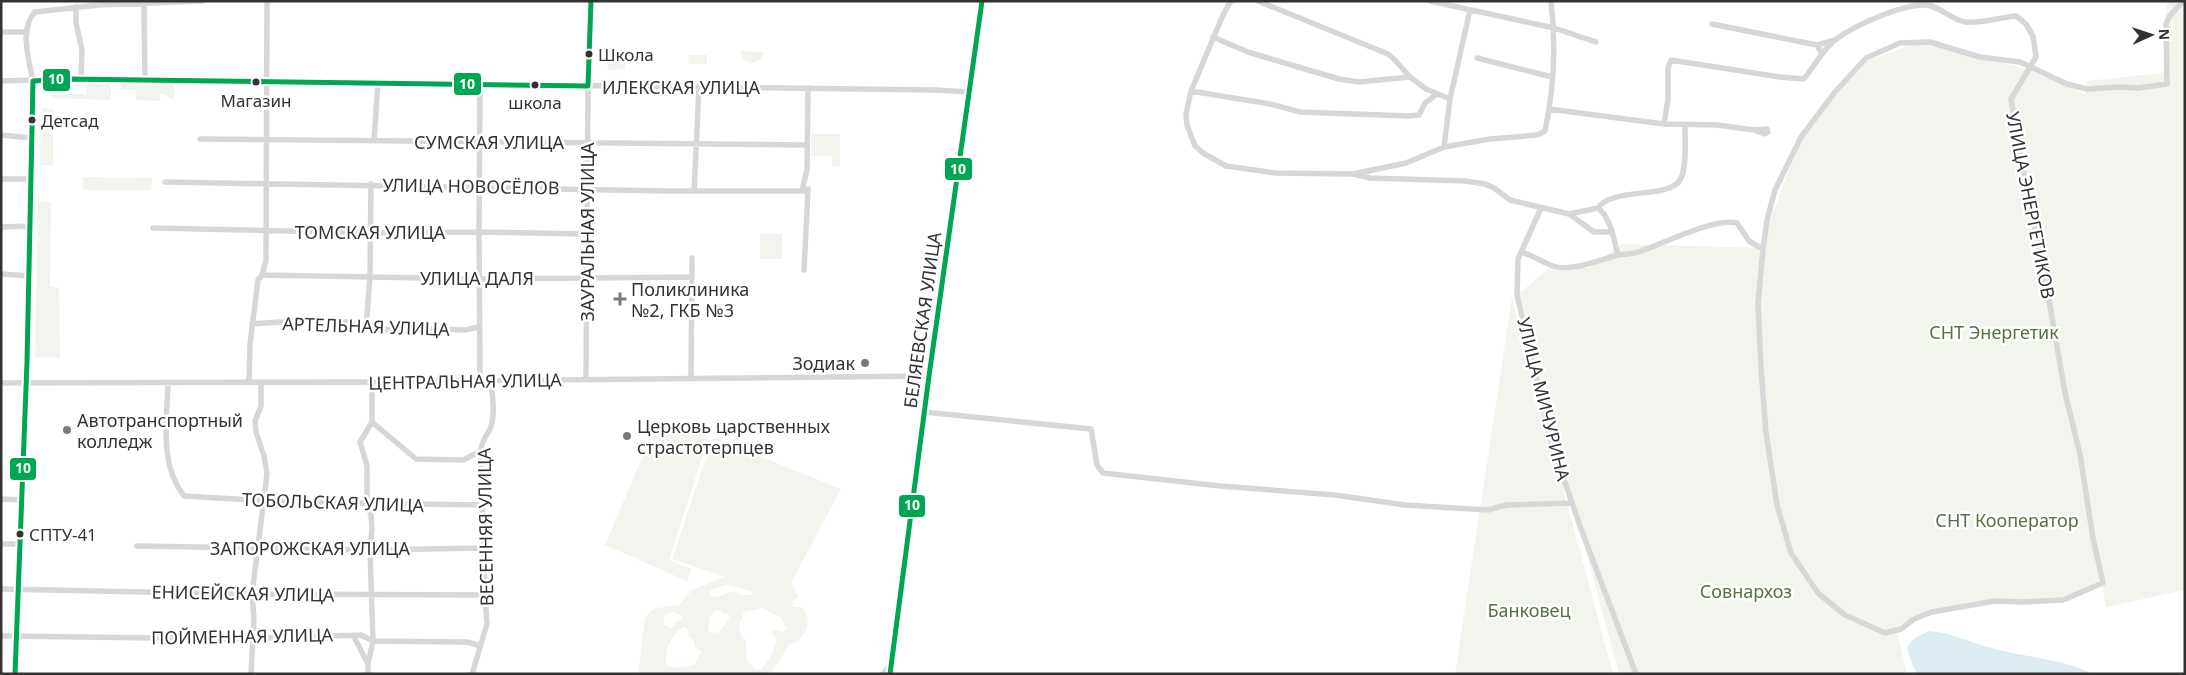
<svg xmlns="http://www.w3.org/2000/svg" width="2186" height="675" font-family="'Noto Sans',sans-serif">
  <rect width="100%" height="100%" fill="#fff"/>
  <path fill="#f1f5ed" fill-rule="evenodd" d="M2166,1H2185V590L2106,607L2101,581L2063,600H2022L1914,616L1896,628L1907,674H1619L1517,295L1552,266L1589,268L1621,244L1760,248L1801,137L1861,63L1919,42L2027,69L2085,94L2087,81L2169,72Z
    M740,51L764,52L762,58C752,66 742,64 740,51Z
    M688,55H707V64H689Z
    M607,60L625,61V69L608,70Z
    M87,82H111V100L52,98V94H86Z
    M121,84H174V101L164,94H160V101L136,100V90H121Z
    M41,108L53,109V165H40Z
    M811,134H840V166H832V156H811Z
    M83,177L152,178L151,190H83Z
    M38,201L51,202L50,286L59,288L60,358L35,357Z
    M760,234H782V259H760Z
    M1512,298L1613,674H1455Z
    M655,427L711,429L669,560L692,569L687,581L605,545Z
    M713,437L841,489L791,583L798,598L791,602L794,607H801C815,620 806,639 789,645L771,674H638L645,618L651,611L657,608L679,605L692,590L725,577L672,559ZM725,585C734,585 744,589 752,592V595H741L735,591C726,592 722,597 713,597L709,594L711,590ZM762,608L780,617L786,628L783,632L772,629V634L777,639C774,652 769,660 761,669H755L747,661L746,642L740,634L739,626L744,612ZM720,610L724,614H729V619L719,632L713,633L708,631L710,617L715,611ZM675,612L681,615L682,620L677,621L671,629L664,625V618L668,613ZM685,627L688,630L689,638L693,639L696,648L702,651L694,665L673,668L666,664C665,649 671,633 685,627Z"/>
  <path fill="#ddebf3" d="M1928,631C1950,632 1967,641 1988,647C2023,658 2059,657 2093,674H1917L1912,664L1907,647L1914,639Z"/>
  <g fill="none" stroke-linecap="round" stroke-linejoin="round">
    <path stroke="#d7d7d7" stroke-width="5.5" d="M144,1L145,80
      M1231,1L1223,15L1191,91L1186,114L1187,125L1195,146L1203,153L1226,166L1275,173L1353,174L1406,163L1444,147L1490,139L1537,135L1545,131C1554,89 1556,44 1551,1
      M1258,1L1388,54L1395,60L1410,77
      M1430,1L1554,28L1596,42
      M76,7V23L82,50L81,79
      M1712,24L1817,45L1835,40
      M1,32H27
      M1213,37L1248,52L1339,79L1359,82L1410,77L1426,89L1450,99
      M1477,58L1552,77
      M1,81L67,79L936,90L970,92
      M1191,91L1270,104L1300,112L1409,116L1419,115L1425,103L1437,94
      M1549,109L1664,124L1717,125L1754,130L1765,134L1768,132L1767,129L1754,130
      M1664,124L1668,99V68L1671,60L1780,77L1804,79L1822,54L1817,45
      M1,135L32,138
      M200,139L807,145
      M374,140L378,82
      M1444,147L1450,99L1470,10
      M1353,174L1370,178L1465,181L1485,184L1494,188L1510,200L1569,214L1598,208C1611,218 1614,240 1618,255C1625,254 1634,254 1641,251C1665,243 1713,218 1737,223L1749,241L1763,249L1758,303L1761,368L1766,433L1777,505L1791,553L1818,593L1845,615L1885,633L1901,629L1914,619L1932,612L1995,601L2022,602L2063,600L2103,583L2093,538L2080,454L2065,393L2049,300L2020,154L2011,99L2036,57L2033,36L2026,24L2016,16C2001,17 1979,24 1966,22C1952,20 1944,10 1931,6C1909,0 1853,26 1835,40C1830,44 1826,49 1822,54
      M1,179H32
      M165,182L668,191H808
      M694,191L699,88
      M802,191L807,170L808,88
      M1541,208L1518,259L1517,295L1552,445L1580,526L1636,674
      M1598,208C1611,187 1669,199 1680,180C1687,169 1685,140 1685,126
      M1569,214L1594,232H1612
      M1,227L31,226
      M153,228L370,233L479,232L587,234
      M1763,249L1767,220L1775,190L1801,137L1835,92L1866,58L1900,43L1930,42L1980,57L2020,62L2067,84L2087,89L2119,87L2138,88L2167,84L2166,24L2169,17L2183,1
      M1521,252C1532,255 1542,262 1553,266C1572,272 1599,260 1618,255
      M804,270L808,189
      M1,274L30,276
      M262,275L479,279L692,277
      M252,324L313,320L348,322L374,329L409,331L415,328L465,330L479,327
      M366,328L370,277L371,184
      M586,379L588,86L591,1
      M691,379L692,258
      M480,380L479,232L480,84
      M249,382L250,344L258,280L262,275L266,260L267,1
      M372,382V422
      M1,383L372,382L929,376
      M168,383C167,421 159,464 184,496L287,502L483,505
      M924,412L1091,429L1097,465L1103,473L1220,486L1335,495L1405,505L1488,510L1506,505L1572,503
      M372,422L416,459L463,460L481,451
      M1,499L22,500
      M1,544H20
      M137,546L370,550L483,548
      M1,589L238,594L485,595
      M353,635L368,664
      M1,636L238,639L361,635L373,641L467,642L480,646
      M15,674L27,362L33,81C29,61 19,28 35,12L98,5L202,1
      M251,674L254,618L252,594L267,474L264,456L256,432L255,421L261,406V382
      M368,674V664L373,641L370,550L372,528L371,515L367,504V466L360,442L372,422
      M472,674L487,624L485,595L481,451C481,441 486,437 490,429C496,415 492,395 491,380
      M883,674L892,663"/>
    <path stroke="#cacaca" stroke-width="7" d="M890,674L929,376L982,1"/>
    <g stroke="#fff" stroke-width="9">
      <path id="bus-1" d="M15,674L27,362L33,81L67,79L588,86L591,1
        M890,674L929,376L982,1"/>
    </g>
    <use href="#bus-1" stroke="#00a651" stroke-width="5"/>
  </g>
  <g fill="#333" stroke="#fff" stroke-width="2">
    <circle cx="589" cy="54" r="4.5"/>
    <circle cx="256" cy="82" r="4.5"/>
    <circle cx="535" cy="85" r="4.5"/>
    <circle cx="32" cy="120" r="4.5"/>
    <circle cx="20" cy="534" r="4.5"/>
  </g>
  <g fill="#7a7a7a" stroke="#fff" stroke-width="2">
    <path d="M617.5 291.5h5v5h5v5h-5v5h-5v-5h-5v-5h5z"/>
    <circle cx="865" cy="363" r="5"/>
    <circle cx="67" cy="430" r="5"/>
    <circle cx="627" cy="436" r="5"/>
  </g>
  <g text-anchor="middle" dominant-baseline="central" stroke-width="5" stroke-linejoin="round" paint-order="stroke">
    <g font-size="17" fill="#333" stroke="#fff" text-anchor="start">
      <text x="598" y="54">Школа</text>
      <text x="256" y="100" text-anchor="middle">Магазин</text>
      <text x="535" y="102" text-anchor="middle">школа</text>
      <text x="41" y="120">Детсад</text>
      <text x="29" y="534">СПТУ-41</text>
    </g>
    <g font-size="18" fill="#333" stroke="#fff">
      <text x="681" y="87">ИЛЕКСКАЯ УЛИЦА</text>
      <text x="489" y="142">СУМСКАЯ УЛИЦА</text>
      <text transform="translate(471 186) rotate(1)">УЛИЦА НОВОСЁЛОВ</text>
      <text transform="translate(2031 205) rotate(79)">УЛИЦА ЭНЕРГЕТИКОВ</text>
      <text x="370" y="232">ТОМСКАЯ УЛИЦА</text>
      <text transform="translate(587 232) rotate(-90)">ЗАУРАЛЬНАЯ УЛИЦА</text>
      <text x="477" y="278">УЛИЦА ДАЛЯ</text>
      <text transform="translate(922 320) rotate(-82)">БЕЛЯЕВСКАЯ УЛИЦА</text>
      <text transform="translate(366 326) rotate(2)">АРТЕЛЬНАЯ УЛИЦА</text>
      <text transform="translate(465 381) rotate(-1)">ЦЕНТРАЛЬНАЯ УЛИЦА</text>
      <text transform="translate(1544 399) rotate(76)">УЛИЦА МИЧУРИНА</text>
      <text transform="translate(333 502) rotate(2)">ТОБОЛЬСКАЯ УЛИЦА</text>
      <text transform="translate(485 527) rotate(-91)">ВЕСЕННЯЯ УЛИЦА</text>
      <text x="310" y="548">ЗАПОРОЖСКАЯ УЛИЦА</text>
      <text transform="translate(243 593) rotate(1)">ЕНИСЕЙСКАЯ УЛИЦА</text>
      <text transform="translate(242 636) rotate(-1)">ПОЙМЕННАЯ УЛИЦА</text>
    </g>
    <g font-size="18" fill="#333" stroke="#fff" text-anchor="start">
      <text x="631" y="289">Поликлиника<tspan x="631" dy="21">№2, ГКБ №3</tspan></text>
      <text x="855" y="363" text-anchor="end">Зодиак</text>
      <text x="77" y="420">Автотранспортный<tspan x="77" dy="21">колледж</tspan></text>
      <text x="637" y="426">Церковь царственных<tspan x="637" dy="21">страстотерпцев</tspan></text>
    </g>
    <g font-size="18" fill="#56703f" stroke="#fff">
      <text x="1994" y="332">СНТ Энергетик</text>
      <text x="2007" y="520">СНТ Кооператор</text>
      <text x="1746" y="591">Совнархоз</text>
      <text x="1529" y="610">Банковец</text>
    </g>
  </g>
  <g stroke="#fff" stroke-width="2">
    <rect x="42" y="68" width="29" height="24" rx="5" fill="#00a651"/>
    <rect x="453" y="72" width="29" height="24" rx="5" fill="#00a651"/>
    <rect x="944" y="157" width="29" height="24" rx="5" fill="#00a651"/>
    <rect x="9" y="457" width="28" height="24" rx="5" fill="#00a651"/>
    <rect x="898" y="494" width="28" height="24" rx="5" fill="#00a651"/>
  </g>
  <g font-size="14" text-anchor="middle" font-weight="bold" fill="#fff">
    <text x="56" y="84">10</text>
    <text x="467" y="89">10</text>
    <text x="958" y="174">10</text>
    <text x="23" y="473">10</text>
    <text x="912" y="510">10</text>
  </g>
  <rect width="2186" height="675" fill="none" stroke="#333333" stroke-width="5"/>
  <g transform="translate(2151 35) rotate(87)" stroke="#ffffff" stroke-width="4" paint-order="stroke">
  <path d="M0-4L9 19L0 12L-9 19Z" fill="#333333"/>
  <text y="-8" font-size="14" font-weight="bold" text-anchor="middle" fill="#333333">N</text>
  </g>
</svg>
